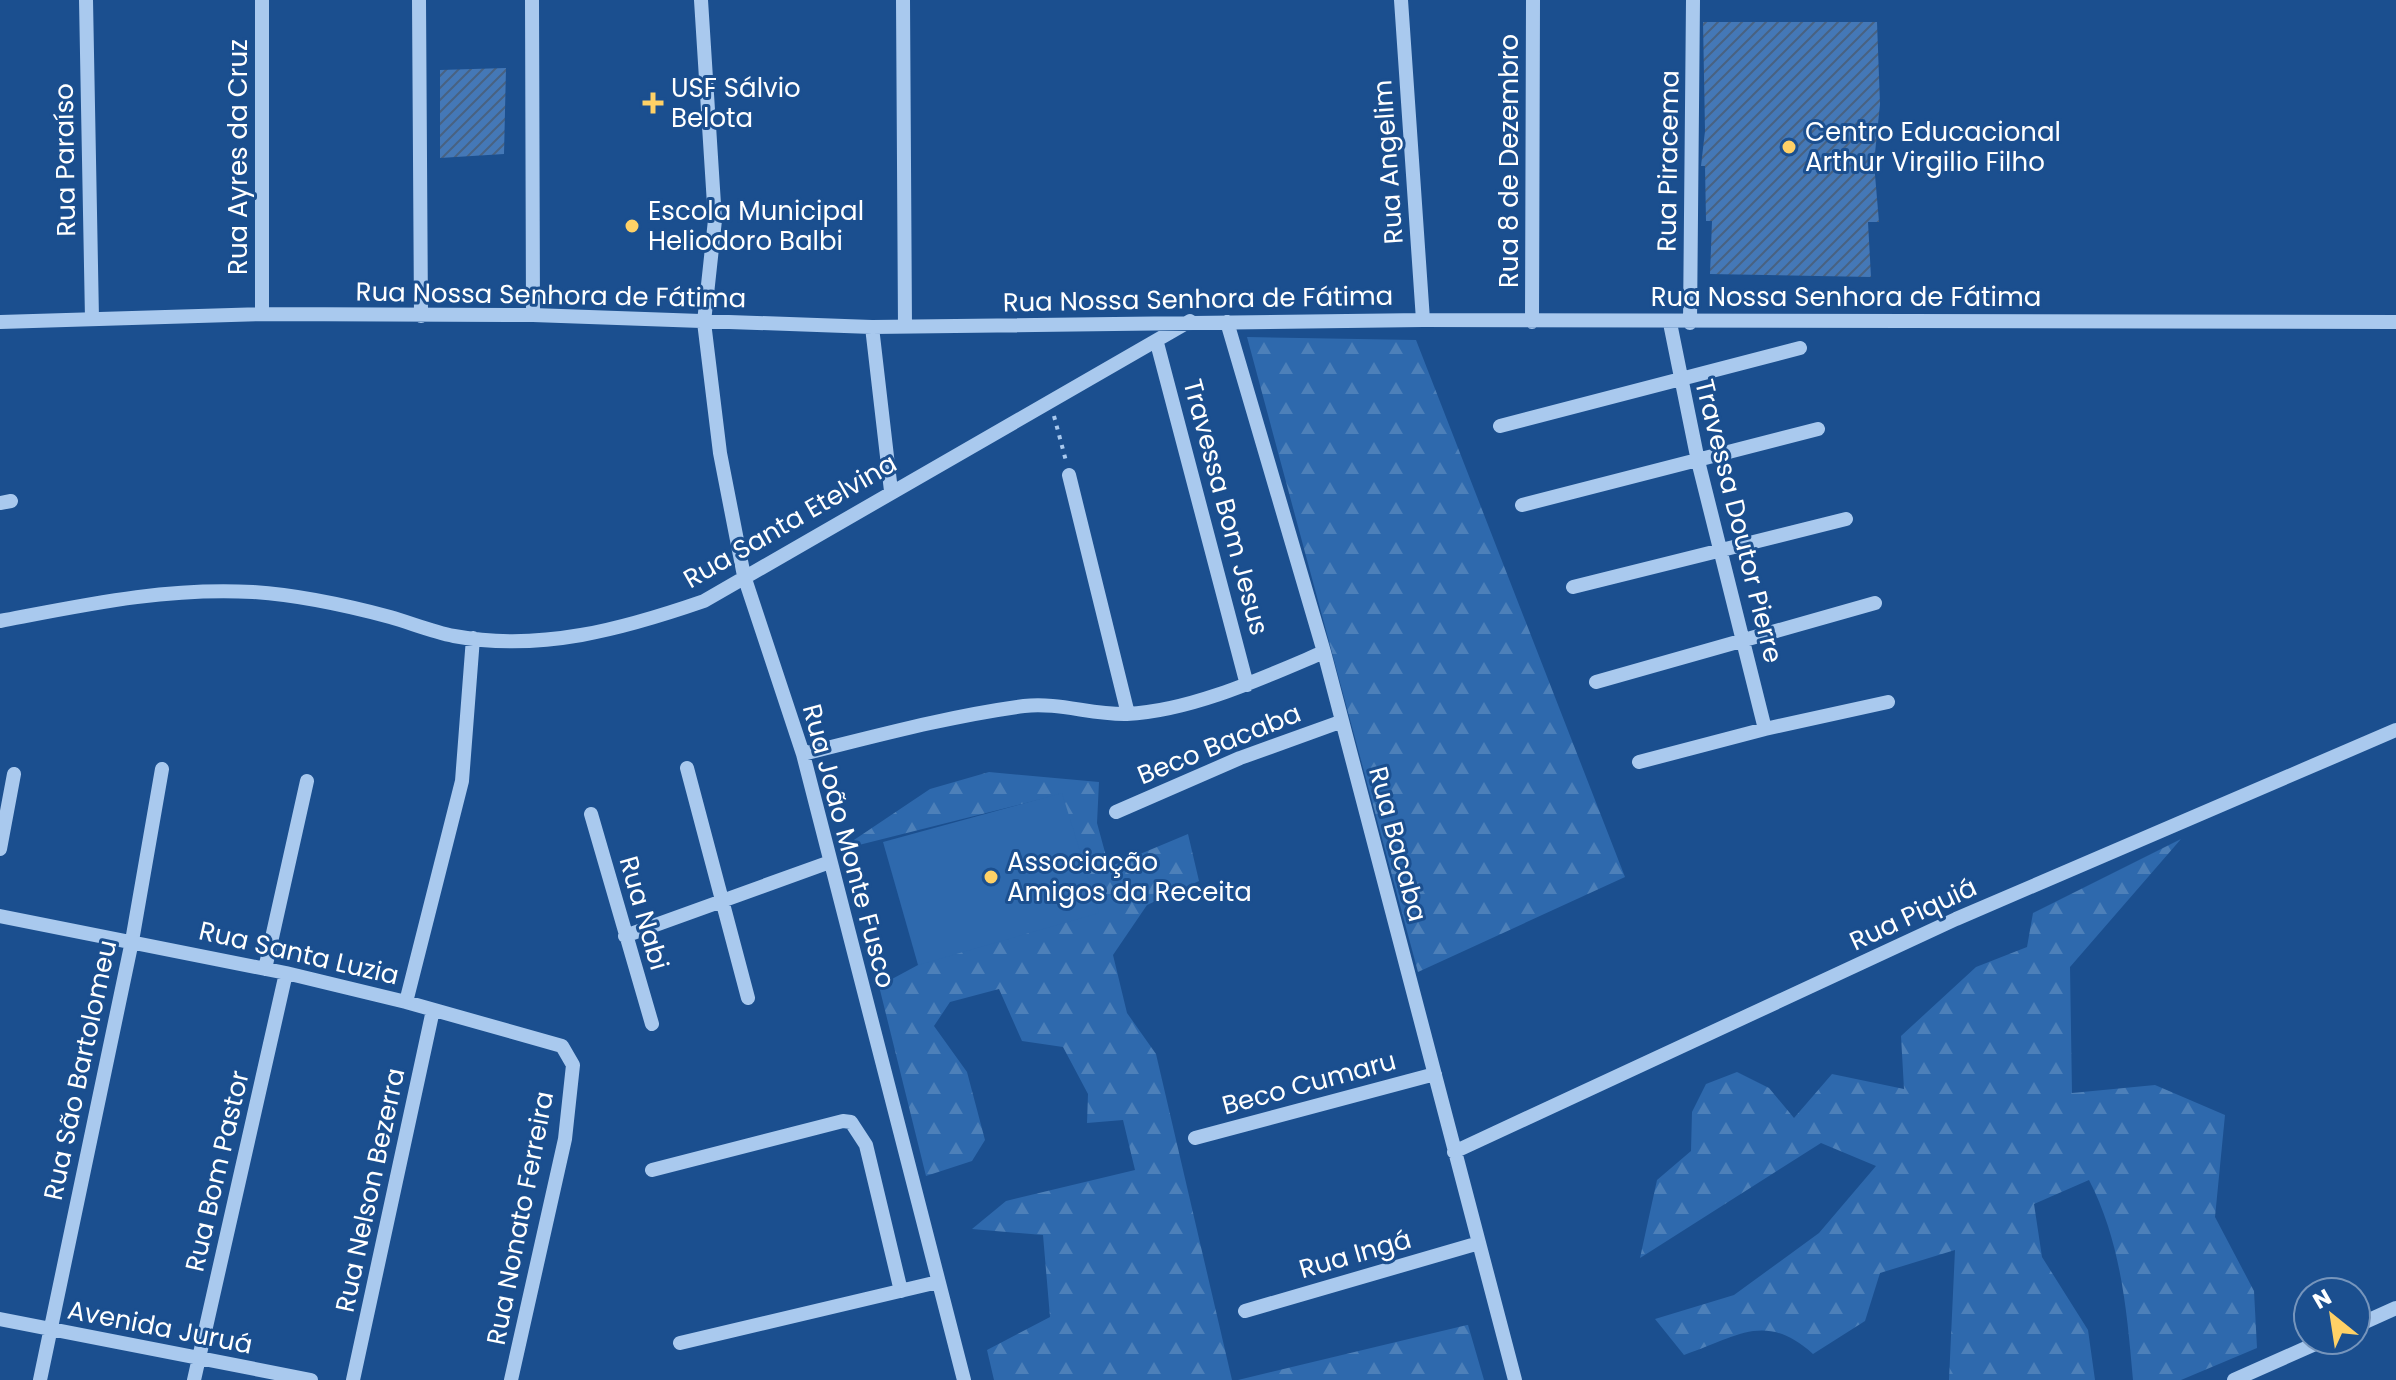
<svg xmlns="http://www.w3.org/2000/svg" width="2396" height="1380" font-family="Poppins,sans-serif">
  <defs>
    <pattern id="forest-firs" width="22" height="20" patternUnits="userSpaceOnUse" patternTransform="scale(2)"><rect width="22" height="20" fill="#2e69ad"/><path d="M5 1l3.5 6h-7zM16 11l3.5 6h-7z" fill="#4d80b9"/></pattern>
    <pattern id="building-hatch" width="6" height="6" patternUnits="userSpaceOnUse" patternTransform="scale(2)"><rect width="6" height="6" fill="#4478b7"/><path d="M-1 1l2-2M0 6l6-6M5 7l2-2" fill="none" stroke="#486282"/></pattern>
  </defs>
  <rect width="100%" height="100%" fill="#1b4f8f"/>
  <path fill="url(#forest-firs)" d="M1247,337L1416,340L1625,877L1418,972Z
    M989,772L1099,782L1097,823L1109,867L1188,834L1199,881L1147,905L1113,955L1127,1013L1156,1054L1232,1380H994L987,1350L1050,1317L1043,1235L972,1229L1006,1201L1135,1170L1123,1120L1087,1123L1088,1094L1063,1047L1022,1041L999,989L950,1002L934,1026L967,1072L985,1140L972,1161L926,1176L879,986L918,965L1062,794L839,850L930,789Z
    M2181,839L2070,967L2072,1093L2155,1085L2225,1115L2215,1217L2254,1291L2257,1348L2181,1380H2133C2127,1311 2121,1242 2089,1180L2034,1204L2042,1257L2088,1330L2095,1380H1949L1955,1250L1880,1273L1865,1321L1813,1354C1765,1311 1737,1337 1684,1355L1655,1319L1734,1295L1819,1233L1876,1166L1821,1143L1640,1258L1657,1180L1691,1151L1692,1112L1706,1084L1737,1072L1769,1088L1794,1118L1832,1074L1904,1089L1901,1036L1976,967L2027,947L2033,913Z
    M1468,1325L1484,1380H1238L1467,1325Z"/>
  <path fill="#2e69ad" d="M1062,793L1099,913L918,965L883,842Z"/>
  <path fill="url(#building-hatch)" d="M1703,22H1877L1880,104L1874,163L1879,222H1868L1871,277L1710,274L1712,221H1706L1705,166H1701L1705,131Z
    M506,68L504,154L440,158V70Z"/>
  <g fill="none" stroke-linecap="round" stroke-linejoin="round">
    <path stroke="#a9c9ee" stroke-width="4" stroke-dasharray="4 6" stroke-linecap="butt" d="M1054,416L1066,461"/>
    <path stroke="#a9c9ee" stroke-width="14" d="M86,0L92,319
      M419,0L421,316
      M532,0L533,315
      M701,0L715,220L704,322L720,453L744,576L803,754L964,1380
      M903,0L905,327
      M1401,0L1423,320
      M262,314V0
      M0,322L262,314L533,315L872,327L1423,320L2396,322
      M1227,322L1324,652L1515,1380
      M1532,322L1533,0
      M1670,323L1698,461L1765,729
      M1690,323L1693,0
      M872,327L891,491
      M1157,343L1247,685
      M1500,426L1800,348
      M1069,475L1128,714
      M0,503L11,501
      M1522,505L1818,429
      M1573,587L1846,519
      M0,621C84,605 166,587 253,592C299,595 345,605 390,617C411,623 433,632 454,636C541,652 623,629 704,601L1190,321
      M1596,682L1875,603
      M803,754C876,736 949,716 1024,706C1059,702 1092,715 1127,714C1192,711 1265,677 1324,652
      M1639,762L1765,729L1888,702
      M687,768L748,998
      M1116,812L1240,758L1340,722
      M591,814L652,1024
      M0,849L14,774
      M0,916L286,973L406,1002L562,1046L573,1065L565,1139L511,1380
      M625,936L830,862
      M265,969L307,781
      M406,1002L462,781L473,638
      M1195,1138L1435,1074
      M1454,1152L1956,919L2396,730
      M652,1170L843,1121L851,1122L866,1145L901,1291
      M1245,1311L1479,1243
      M0,1319L311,1380
      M2356,1326L2396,1308
      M680,1343L938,1282
      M40,1380L132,941L162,769
      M194,1380L286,973
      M353,1380L433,1010
      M2234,1380L2324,1340"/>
  </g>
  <g fill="#ffd166" stroke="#1b4f8f" stroke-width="3">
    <path d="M649 91h8v8h8v8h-8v8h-8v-8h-8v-8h8z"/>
    <circle cx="1789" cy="147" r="8"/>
    <circle cx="632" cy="226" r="8"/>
    <circle cx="991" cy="877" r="8"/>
  </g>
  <g text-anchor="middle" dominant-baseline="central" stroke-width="6" stroke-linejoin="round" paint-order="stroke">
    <g font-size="26" fill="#fff" stroke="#1b4f8f" text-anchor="start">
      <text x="671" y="88">USF Sálvio<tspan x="671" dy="30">Belota</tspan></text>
      <text x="1805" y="132">Centro Educacional<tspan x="1805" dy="30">Arthur Virgilio Filho</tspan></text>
      <text x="648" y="211">Escola Municipal<tspan x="648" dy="30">Heliodoro Balbi</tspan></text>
      <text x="1007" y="862">Associação<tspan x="1007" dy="30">Amigos da Receita</tspan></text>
    </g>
    <g font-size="26" fill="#fff" stroke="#1b4f8f">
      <text transform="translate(238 157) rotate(-90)">Rua Ayres da Cruz</text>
      <text transform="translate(65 160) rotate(-91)">Rua Paraíso</text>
      <text transform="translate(1509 161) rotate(-90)">Rua 8 de Dezembro</text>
      <text transform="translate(1668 161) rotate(-89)">Rua Piracema</text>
      <text transform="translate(1388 162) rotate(-94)">Rua Angelim</text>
      <text transform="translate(551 295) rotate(1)">Rua Nossa Senhora de Fátima</text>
      <text x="1846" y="297">Rua Nossa Senhora de Fátima</text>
      <text transform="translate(1198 299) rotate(-1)">Rua Nossa Senhora de Fátima</text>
      <text transform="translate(1226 507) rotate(75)">Travessa Bom Jesus</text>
      <text transform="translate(790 521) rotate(-30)">Rua Santa Etelvina</text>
      <text transform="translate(1739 521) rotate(76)">Travessa Doutor Pierre</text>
      <text transform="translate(1219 744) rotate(-22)">Beco Bacaba</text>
      <text transform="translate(1398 844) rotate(75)">Rua Bacaba</text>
      <text transform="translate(849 846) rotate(75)">Rua João Monte Fusco</text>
      <text transform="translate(644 913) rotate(74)">Rua Nabi</text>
      <text transform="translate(1913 914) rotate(-25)">Rua Piquiá</text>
      <text transform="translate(299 953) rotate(13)">Rua Santa Luzia</text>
      <text transform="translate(80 1070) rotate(-78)">Rua São Bartolomeu</text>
      <text transform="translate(1309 1083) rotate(-15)">Beco Cumaru</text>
      <text transform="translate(217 1171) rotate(-77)">Rua Bom Pastor</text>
      <text transform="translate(370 1190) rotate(-78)">Rua Nelson Bezerra</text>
      <text transform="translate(520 1218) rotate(-79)">Rua Nonato Ferreira</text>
      <text transform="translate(1355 1254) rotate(-16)">Rua Ingá</text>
      <text transform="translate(160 1327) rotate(11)">Avenida Juruá</text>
    </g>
  </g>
  <g transform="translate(2332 1316) rotate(330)"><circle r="38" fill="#1b4f8f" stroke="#7695bc" stroke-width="2"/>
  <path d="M0-6L14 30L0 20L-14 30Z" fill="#ffd166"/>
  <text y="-12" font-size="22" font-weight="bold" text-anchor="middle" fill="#ffffff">N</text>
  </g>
</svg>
